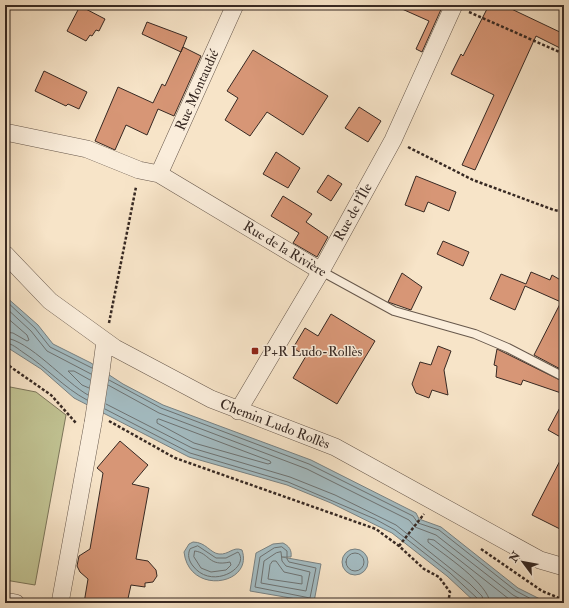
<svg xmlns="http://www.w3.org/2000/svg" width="569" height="608" font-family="'IM FELL Double Pica',serif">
  <rect width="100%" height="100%" fill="#f7e4c8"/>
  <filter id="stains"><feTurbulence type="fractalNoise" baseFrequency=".005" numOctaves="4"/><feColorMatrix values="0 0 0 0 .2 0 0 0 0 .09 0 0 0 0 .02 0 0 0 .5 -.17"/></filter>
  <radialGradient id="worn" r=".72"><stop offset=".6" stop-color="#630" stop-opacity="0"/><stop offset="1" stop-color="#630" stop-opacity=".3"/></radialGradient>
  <path fill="#c1c393" stroke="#7c765b" d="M5,386L36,392L66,415L35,585L5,580Z"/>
  <path fill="#a3bbc1" stroke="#788182" d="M5,296L38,325L53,344L91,363L123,384L163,405L311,460L416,513L419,519L441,527L518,588L548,603H476L447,576L392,533L331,503L287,485L189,457L74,398L41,369L5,346Z
    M193,542C206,542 210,553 219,554C229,555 233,546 242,550C254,585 189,596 184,552L189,544Z
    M283,543C289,546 292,550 291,557H282L321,564L314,602L250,591L256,553L273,544Z
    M342 562a13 13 0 1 1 26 0a13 13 0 1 1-26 0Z"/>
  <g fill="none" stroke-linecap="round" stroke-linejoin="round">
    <path stroke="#6d7272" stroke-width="1" d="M5,300L35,328L50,347L92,368
      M5,307L31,331L47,351L91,374
      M5,316L27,335L29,340L27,341L13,333L5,332
      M5,338C28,339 66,383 88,395
      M5,343C12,343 18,349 24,353C46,367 64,388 87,400
      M109,380L161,408L309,464L413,516L418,523L439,530L516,591L539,603
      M108,385L159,413L307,469L409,520L415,527L436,535L513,595L528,603
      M89,388L82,385L68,371H74L90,380
      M106,404L192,448L290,477L335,495L396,525L470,584L482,596L484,603
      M105,409L190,453L288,482L375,519L395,530L450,573L477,598L479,603
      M159,419L270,461L271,463L268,464L194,443L157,423V420Z
      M198,546L216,558H226L238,552C251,567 212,591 193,566C189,561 187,555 190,549Z
      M282,547L287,551V559L289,562L316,568L310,598L255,587L260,557L274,548Z
      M195,551C210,553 208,567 230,562L231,565L226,570L211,572L201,568L194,557Z
      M281,552L282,561L286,566L310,572L306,591L261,583L264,561L276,553Z
      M346 562a9 9 0 1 1 18 0a9 9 0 1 1-18 0Z
      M273,561H276L284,572L302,576V584L268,579L270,565Z
      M490,603C489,584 443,554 428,542V539L434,540L514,603"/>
  </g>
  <path fill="#d79676" stroke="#372923" d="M393,5H443L422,52L416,49L429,21Z
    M489,5H503L564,34V50L536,36L475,170L462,165L494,95L451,74L461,54L463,56Z
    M80,6L105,19L99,31L96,30L92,36L90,35L86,41L67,31Z
    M147,22L187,37L181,52L142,34Z
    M183,47L201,56L174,116L158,109L147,135L126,125L115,150L95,141L118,87L153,103L162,84L165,86Z
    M253,50L328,96L303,135L267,112L250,136L225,120L238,98L227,91Z
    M44,71L87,92L79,109L68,104L66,106L35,91Z
    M359,107L381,121L368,142L345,128Z
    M276,152L300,168L288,188L263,174Z
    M328,175L342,184L331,201L317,192Z
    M416,176L456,192L449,211L428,202L424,212L405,205Z
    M283,196L312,214L306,222L328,237L317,257L293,243L299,233L271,216Z
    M443,241L469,252L463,266L437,254Z
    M531,272L550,280L552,275L564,282V371L534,355L561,302L525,286L515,310L490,299L501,274L526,284Z
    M402,273L422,287L411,310L388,302Z
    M331,314L375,341L337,404L293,378L306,356L293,348L305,328L318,336Z
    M438,346L451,351L444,370L448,395L432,390L429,398L416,393L412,384L420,362L431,365Z
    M497,349L564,382V394L523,380L521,385L496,377L497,366L494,365Z
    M564,400V439L548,430Z
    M120,441L148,465L132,484L149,488L136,559L148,561L156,570L157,576L153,582L145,583V587L131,585L127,603H84L88,579L80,572L77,566L79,556L90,549L103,473L97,468Z
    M564,453V531L532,515Z"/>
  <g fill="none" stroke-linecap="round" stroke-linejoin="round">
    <g stroke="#67584c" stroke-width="10">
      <path id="service" d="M321,271L394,311L475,334L508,348L564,377"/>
    </g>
    <g stroke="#67584c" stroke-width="18">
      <path id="minor" d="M5,132L87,149L139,170L159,174L321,271
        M159,174L235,5
        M5,254L50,301L115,348L211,399L335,447L540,560L564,567
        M101,371L105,341
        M238,411L321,271L393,140L454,5
        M5,601L16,603
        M60,603L93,423"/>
    </g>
    <path stroke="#372923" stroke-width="2.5" stroke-dasharray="3 2" stroke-linecap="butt" d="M469,12L564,54
      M408,147L473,180L554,210L564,212
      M109,323L136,187
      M5,363L51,395L76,423
      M109,421L175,458L376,529L399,546L424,569L439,577L450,592L448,603
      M399,546L424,514
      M481,549L542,591L564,600"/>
    <use href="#service" stroke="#faeddb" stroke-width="8"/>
    <use href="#minor" stroke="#faeddb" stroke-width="17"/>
    <g stroke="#67584c" stroke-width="18" stroke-linecap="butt">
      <path id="minor-bridge" d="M93,423L101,371"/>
    </g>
    <use href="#minor-bridge" stroke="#faeddb" stroke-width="17"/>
  </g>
  <rect fill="#8f2418" stroke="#faeddb" stroke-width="1.5" x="251" y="347" width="8" height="8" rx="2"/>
  <g text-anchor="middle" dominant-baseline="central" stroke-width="3" stroke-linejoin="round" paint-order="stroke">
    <g font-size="14" fill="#372923" stroke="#faeddb">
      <text transform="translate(197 90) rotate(-66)">Rue Montaudié</text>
      <text transform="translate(353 212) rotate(-61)">Rue de l'Île</text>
      <text transform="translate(285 249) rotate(31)">Rue de la Rivière</text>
      <text transform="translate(275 424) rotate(21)">Chemin Ludo Rollès</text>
    </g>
    <g font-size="14" fill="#372923" stroke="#faeddb" text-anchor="start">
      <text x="263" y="351">P+R Ludo-Rollès</text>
    </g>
  </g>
  <rect width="569" height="608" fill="none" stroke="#f7e4c8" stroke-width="20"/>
  <rect x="6" y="6" width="557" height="596" fill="none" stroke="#372923" stroke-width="2"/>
  <rect x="10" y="10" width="549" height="588" fill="none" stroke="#372923"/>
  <g transform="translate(523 562) rotate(302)" stroke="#faeddb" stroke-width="3" paint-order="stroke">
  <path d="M0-3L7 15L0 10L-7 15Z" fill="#372923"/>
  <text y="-6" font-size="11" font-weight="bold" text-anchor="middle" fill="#372923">N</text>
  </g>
  <rect width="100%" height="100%" filter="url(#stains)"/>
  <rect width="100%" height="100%" fill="url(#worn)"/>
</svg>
